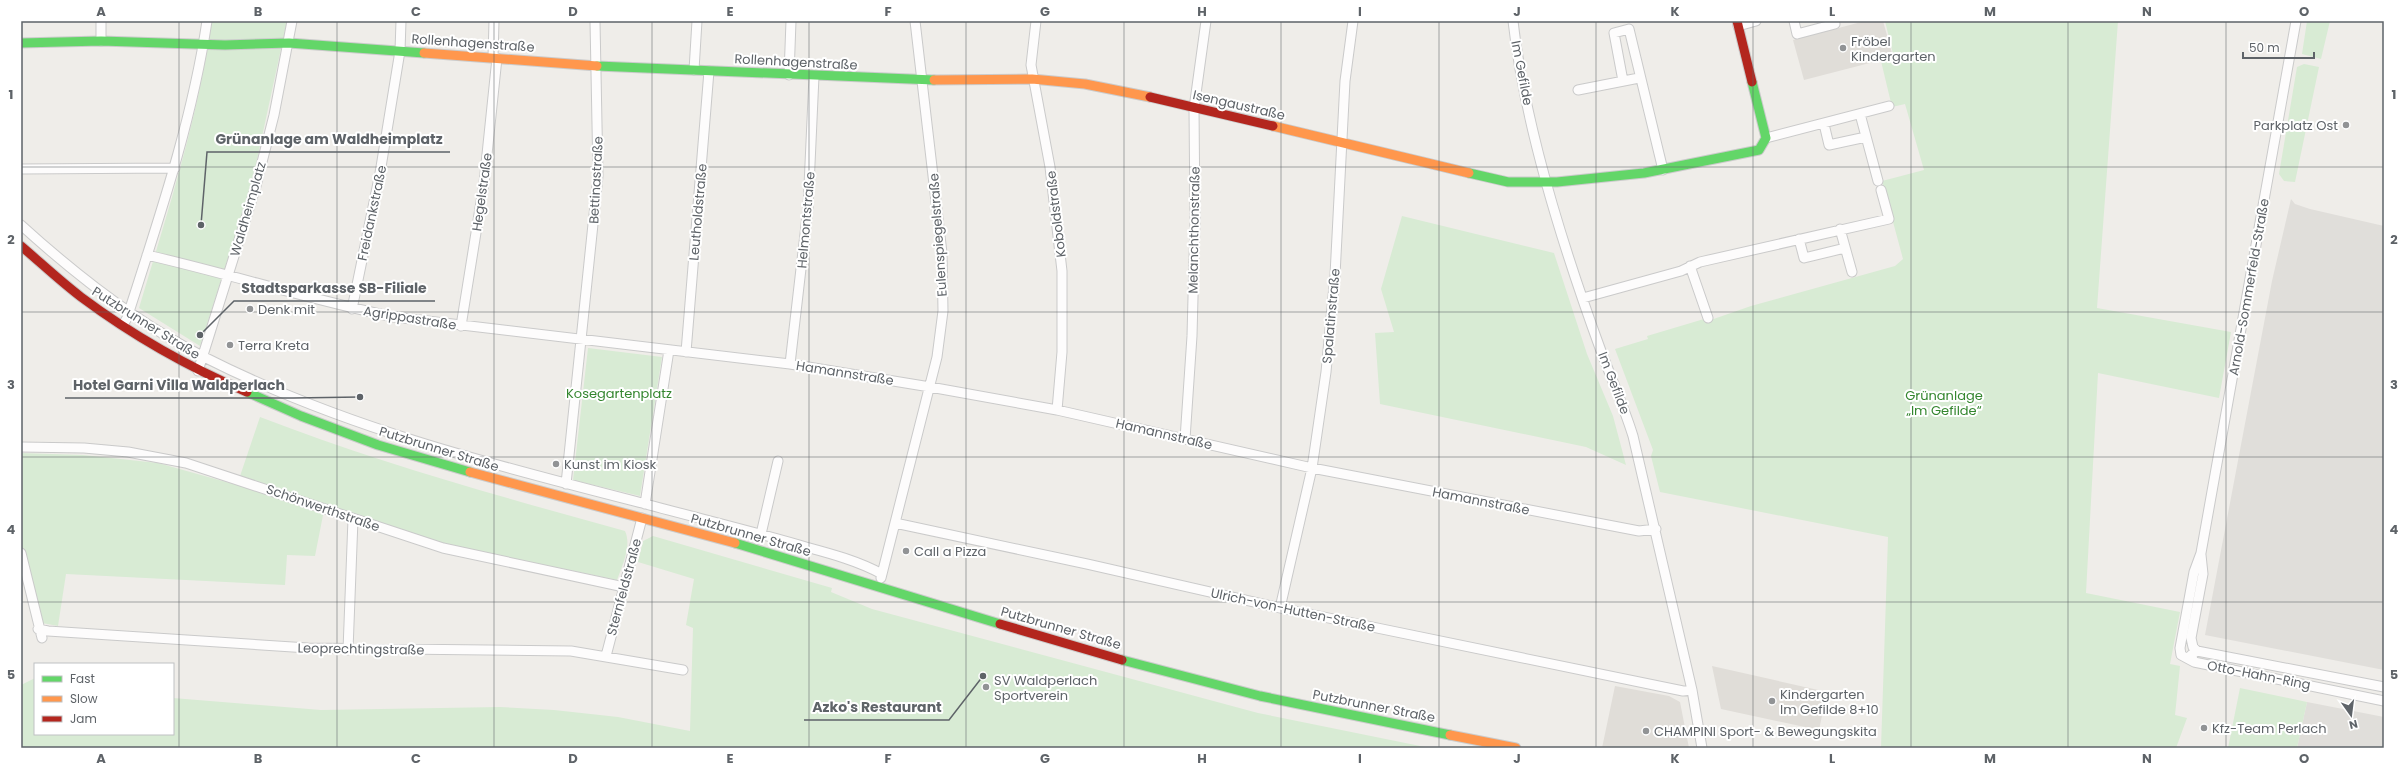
<svg xmlns="http://www.w3.org/2000/svg" width="2405" height="769" font-family="Poppins,sans-serif">
  <rect width="100%" height="100%" fill="#efede9"/>
  <path fill="#e0deda" d="M2291,199L2295,204L2310,209L2384,226V670L2205,635L2272,281Z
    M2307,702L2384,717V748H2297Z"/>
  <path fill="#e0ddd8" d="M1865,21H1883L1893,57L1804,80L1793,40Z
    M1712,666L1827,692L1819,730L1721,709Z
    M1615,686L1669,696L1680,702L1689,748H1602Z"/>
  <path fill="#d8ebd4" d="M212,21H287L252,183L200,346L139,308C167,214 198,119 212,21Z
    M1885,21H2118L2097,308L2231,332L2219,398L2098,373L2086,593L2180,612L2170,664L2180,666L2175,715L2187,718L2176,748H1881L1888,537L1660,492L1651,456L1653,450L1615,349L1648,339L1647,336L1704,319L1705,322L1751,306L1895,266L1903,259L1882,181L1924,170L1905,104L1892,107L1881,61L1894,58Z
    M2307,21H2330L2321,59L2302,54Z
    M2304,64L2319,67L2295,182L2284,181L2279,174L2297,67Z
    M1402,216L1554,253L1587,354L1613,416L1626,465L1586,447L1380,404L1375,333L1394,332L1381,289Z
    M588,348L662,357L640,496L573,480Z
    M260,417C379,463 502,497 625,531C632,546 622,566 617,580L445,544L325,505L315,556L287,555L285,585L66,574L58,626L42,623L21,567V453L83,455L158,463L237,485Z
    M653,536L832,588L831,592L872,609L1258,713L1430,748H21V685L35,678V734H173V698L321,710L500,707L554,710L618,717L690,731L693,628L686,625L694,579L638,562L643,541Z
    M2240,688L2307,702L2297,748H2228Z"/>
  <g fill="none" stroke-linecap="round" stroke-linejoin="round">
    <g stroke="#cacaca" stroke-width="11">
      <path id="street" d="M1036,21L1031,65L1050,167L1062,271V352L1057,410
        M1513,21C1525,128 1564,250 1601,351C1612,380 1624,407 1633,436L1692,690L1702,748
        M1794,21L1797,34L1835,24L1834,21
        M2296,21L2201,553L2194,572L2180,648L2181,655L2194,662L2384,701
        M1738,26L1756,21
        M101,41V21
        M493,57L494,21
        M694,70L697,21
        M789,75L791,21
        M1623,81L1614,33L1629,29L1663,170
        M1578,90L1639,78
        M1860,114L1878,181
        M1824,124L1829,145L1866,137
        M1766,138L1889,106
        M21,169L175,168
        M21,225C76,275 137,323 204,357C342,427 493,465 642,503C697,518 752,531 806,547C832,554 858,561 882,574
        M1840,229L1852,272
        M1799,239L1804,258L1845,248
        M147,255C230,274 311,300 394,317L790,364L930,387L1057,410L1312,468L1639,531L1656,529
        M1690,266L1708,318
        M1583,298L1681,271L1700,262L1889,219L1881,190
        M352,309L380,173L400,51L401,21
        M123,325L127,318C158,221 192,122 207,21
        M461,326L484,183L497,58
        M686,352L709,71
        M790,364L808,208L814,76
        M198,371L256,186L274,115L292,21
        M1185,439L1192,336L1195,221L1194,108L1206,21
        M21,447L84,448L128,452L186,463L443,548L624,587
        M566,484L598,176L595,21
        M645,504L669,350
        M895,523L1087,564L1280,608L1683,691L1692,690
        M761,534L778,461
        M21,553L42,638
        M881,578L937,357L943,311L942,253L915,21
        M1280,608L1312,468L1326,372L1335,275L1345,81L1353,21
        M38,629L48,631L308,648L571,651L683,670
        M348,650L353,519
        M2197,651L2193,647L2191,638L2203,574L2201,555
        M606,656L642,518
        M2194,662L2191,655L2197,651L2384,687"/>
    </g>
    <g stroke="#cbcbcb" stroke-width="11">
      <path id="fast" d="M21,43L101,41L225,45L289,43L424,53
        M597,66L934,80
        M1469,173L1508,182H1557L1644,173L1759,150L1766,138L1752,82
        M247,392L301,416L378,445L470,472
        M735,543L1000,624
        M1122,660L1260,696L1450,735"/>
    </g>
    <g stroke="#cbcbcb" stroke-width="11">
      <path id="slow" d="M424,53L597,66
        M934,80L1032,79L1085,84L1150,97
        M1273,126L1469,173
        M470,472L735,543
        M1450,735L1516,748"/>
    </g>
    <g stroke="#cbcbcb" stroke-width="11">
      <path id="jam" d="M1737,21L1752,82
        M1150,97L1273,126
        M21,246C41,263 60,281 81,297C132,335 188,367 247,392
        M1000,624L1122,660"/>
    </g>
    <use href="#street" stroke="#fdfcfc" stroke-width="9"/>
    <use href="#fast" stroke="#63d668" stroke-width="9"/>
    <use href="#slow" stroke="#ff974d" stroke-width="9"/>
    <use href="#jam" stroke="#b3261e" stroke-width="9"/>
  </g>
  <path fill="none" stroke="#5e6368" stroke-width="1" stroke-opacity="0.55" d="M179,21V748M337,21V748M494,21V748M652,21V748M809,21V748M966,21V748M1124,21V748M1281,21V748M1439,21V748M1596,21V748M1753,21V748M1911,21V748M2068,21V748M2226,21V748M21,167H2384M21,312H2384M21,457H2384M21,602H2384"/>
  <g fill="#919395" stroke="#fff" stroke-width="1.5">
    <circle cx="1843" cy="48" r="4"/>
    <circle cx="2346" cy="125" r="4"/>
    <circle cx="250" cy="309" r="4"/>
    <circle cx="230" cy="345" r="4"/>
    <circle cx="556" cy="464" r="4"/>
    <circle cx="906" cy="551" r="4"/>
    <circle cx="986" cy="687" r="4"/>
    <circle cx="1772" cy="701" r="4"/>
    <circle cx="2204" cy="728" r="4"/>
    <circle cx="1646" cy="731" r="4"/>
  </g>
  <g text-anchor="middle" dominant-baseline="central" stroke-width="4" stroke-linejoin="round" paint-order="stroke">
    <g font-size="13" fill="#5e6368" stroke="#fff" text-anchor="start">
      <text x="1851" y="41">Fröbel<tspan x="1851" dy="15">Kindergarten</tspan></text>
      <text x="2338" y="125" text-anchor="end">Parkplatz Ost</text>
      <text x="258" y="309">Denk mit</text>
      <text x="238" y="345">Terra Kreta</text>
      <text x="564" y="464">Kunst im Kiosk</text>
      <text x="914" y="551">Call a Pizza</text>
      <text x="994" y="680">SV Waldperlach<tspan x="994" dy="15">Sportverein</tspan></text>
      <text x="1780" y="694">Kindergarten<tspan x="1780" dy="15">Im Gefilde 8+10</tspan></text>
      <text x="2212" y="728">Kfz-Team Perlach</text>
      <text x="1654" y="731">CHAMPINI Sport- &amp; Bewegungskita</text>
    </g>
    <g font-size="13" fill="#5e6368" stroke="#fff">
      <text transform="translate(473 43) rotate(4)">Rollenhagenstraße</text>
      <text transform="translate(796 62) rotate(3)">Rollenhagenstraße</text>
      <text transform="translate(1522 73) rotate(79)">Im Gefilde</text>
      <text transform="translate(1239 105) rotate(13)">Isengaustraße</text>
      <text transform="translate(596 180) rotate(-87)">Bettinastraße</text>
      <text transform="translate(482 192) rotate(-82)">Hegelstraße</text>
      <text transform="translate(248 209) rotate(-74)">Waldheimplatz</text>
      <text transform="translate(698 212) rotate(-85)">Leutholdstraße</text>
      <text transform="translate(372 213) rotate(-78)">Freidankstraße</text>
      <text transform="translate(1056 214) rotate(-97)">Koboldstraße</text>
      <text transform="translate(806 220) rotate(-85)">Helmontstraße</text>
      <text transform="translate(1194 230) rotate(-89)">Melanchthonstraße</text>
      <text transform="translate(938 235) rotate(-94)">Eulenspiegelstraße</text>
      <text transform="translate(2249 287) rotate(-80)">Arnold-Sommerfeld-Straße</text>
      <text transform="translate(1331 316) rotate(-85)">Spalatinstraße</text>
      <text transform="translate(410 318) rotate(9)">Agrippastraße</text>
      <text transform="translate(146 323) rotate(32)">Putzbrunner Straße</text>
      <text transform="translate(845 373) rotate(9)">Hamannstraße</text>
      <text transform="translate(1614 383) rotate(69)">Im Gefilde</text>
      <text transform="translate(1164 434) rotate(13)">Hamannstraße</text>
      <text transform="translate(439 449) rotate(17)">Putzbrunner Straße</text>
      <text transform="translate(1481 501) rotate(11)">Hamannstraße</text>
      <text transform="translate(323 508) rotate(19)">Schönwerthstraße</text>
      <text transform="translate(751 535) rotate(16)">Putzbrunner Straße</text>
      <text transform="translate(624 587) rotate(-75)">Sternfeldstraße</text>
      <text transform="translate(1293 610) rotate(12)">Ulrich-von-Hutten-Straße</text>
      <text transform="translate(1061 628) rotate(16)">Putzbrunner Straße</text>
      <text transform="translate(361 649) rotate(1)">Leoprechtingstraße</text>
      <text transform="translate(2259 675) rotate(11)">Otto-Hahn-Ring</text>
      <text transform="translate(1374 706) rotate(11)">Putzbrunner Straße</text>
    </g>
    <g font-size="13" fill="#34862f" stroke="#fff">
      <text x="619" y="393">Kosegartenplatz</text>
      <text x="1944" y="395">Grünanlage<tspan x="1944" dy="15">„Im Gefilde“</tspan></text>
    </g>
  </g>
  <path fill="none" stroke="#5e6368" stroke-width="1.5" d="M201 225L207 152H450M200 335L234 301H435M360 397L293 398H65M983 676L949 720H804"/>
  <g fill="#5e6368" stroke="#fff" stroke-width="1.5">
    <circle cx="201" cy="225" r="4"/>
    <circle cx="200" cy="335" r="4"/>
    <circle cx="360" cy="397" r="4"/>
    <circle cx="983" cy="676" r="4"/>
  </g>
  <g font-size="14" text-anchor="middle" font-weight="bold" fill="#5e6368" stroke="#fff" stroke-width="4" stroke-linejoin="round" paint-order="stroke">
    <text x="329" y="144">Grünanlage am Waldheimplatz</text>
    <text x="334" y="293">Stadtsparkasse SB-Filiale</text>
    <text x="179" y="390">Hotel Garni Villa Waldperlach</text>
    <text x="877" y="712">Azko's Restaurant</text>
  </g>
  <rect width="2405" height="769" fill="none" stroke="#ffffff" stroke-width="44"/>
  <rect x="34" y="663" width="140" height="72" fill="#ffffff" stroke="#bfc1c3"/>
  <rect x="42" y="676" width="20" height="6" fill="#63d668" stroke="#bfc1c3"/>
  <text x="70" y="683" font-size="12" fill="#5e6368">Fast</text>
  <rect x="42" y="696" width="20" height="6" fill="#ff974d" stroke="#bfc1c3"/>
  <text x="70" y="703" font-size="12" fill="#5e6368">Slow</text>
  <rect x="42" y="716" width="20" height="6" fill="#b3261e" stroke="#bfc1c3"/>
  <text x="70" y="723" font-size="12" fill="#5e6368">Jam</text>
  <g transform="translate(2351 715) rotate(166)" stroke="#ffffff" stroke-width="3" paint-order="stroke">
  <path d="M0-3L7 15L0 10L-7 15Z" fill="#5e6368"/>
  <text y="-6" font-size="11" font-weight="bold" text-anchor="middle" fill="#5e6368">N</text>
  </g>
  <path d="M2243 52v6h71v-6" fill="none" stroke="#5e6368" stroke-width="2"/>
  <text x="2249" y="52" font-size="12" fill="#5e6368" stroke="#ffffff" stroke-width="3" paint-order="stroke">50 m</text>
  <rect x="22" y="22" width="2361" height="725" fill="none" stroke="#5e6368" stroke-width="1.5"/>
  <g font-size="13" text-anchor="middle" font-weight="bold" fill="#5e6368">
    <text x="101" y="16">A</text>
    <text x="258" y="16">B</text>
    <text x="416" y="16">C</text>
    <text x="573" y="16">D</text>
    <text x="730" y="16">E</text>
    <text x="888" y="16">F</text>
    <text x="1045" y="16">G</text>
    <text x="1202" y="16">H</text>
    <text x="1360" y="16">I</text>
    <text x="1517" y="16">J</text>
    <text x="1675" y="16">K</text>
    <text x="1832" y="16">L</text>
    <text x="1990" y="16">M</text>
    <text x="2147" y="16">N</text>
    <text x="2304" y="16">O</text>
    <text x="11" y="99">1</text>
    <text x="2394" y="99">1</text>
    <text x="11" y="244">2</text>
    <text x="2394" y="244">2</text>
    <text x="11" y="389">3</text>
    <text x="2394" y="389">3</text>
    <text x="11" y="534">4</text>
    <text x="2394" y="534">4</text>
    <text x="11" y="679">5</text>
    <text x="2394" y="679">5</text>
    <text x="101" y="763">A</text>
    <text x="258" y="763">B</text>
    <text x="416" y="763">C</text>
    <text x="573" y="763">D</text>
    <text x="730" y="763">E</text>
    <text x="888" y="763">F</text>
    <text x="1045" y="763">G</text>
    <text x="1202" y="763">H</text>
    <text x="1360" y="763">I</text>
    <text x="1517" y="763">J</text>
    <text x="1675" y="763">K</text>
    <text x="1832" y="763">L</text>
    <text x="1990" y="763">M</text>
    <text x="2147" y="763">N</text>
    <text x="2304" y="763">O</text>
  </g>
</svg>
